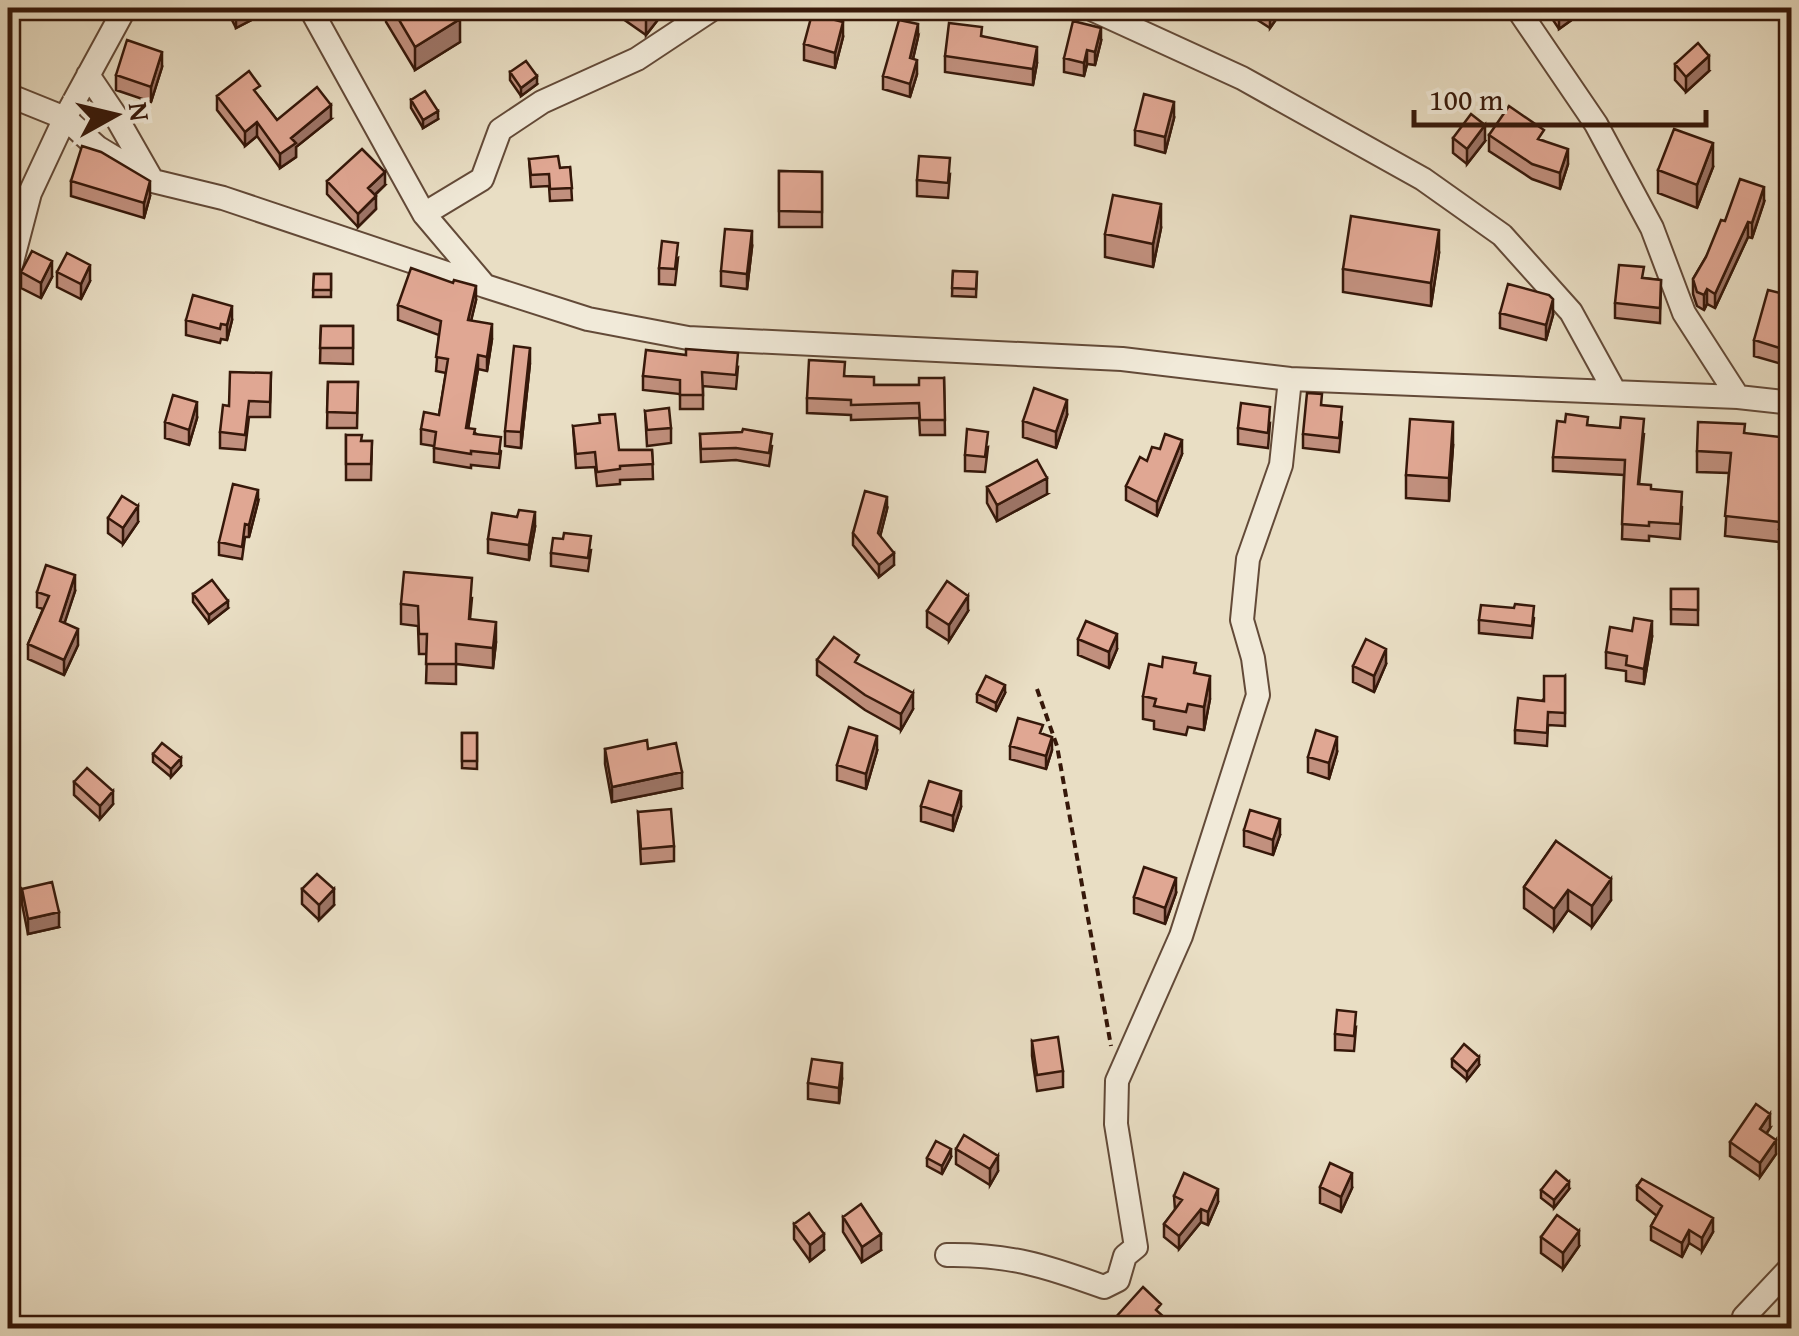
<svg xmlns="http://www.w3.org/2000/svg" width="1799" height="1336" font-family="'Gentium Book Plus',serif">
  <rect width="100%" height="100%" fill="#e9dec4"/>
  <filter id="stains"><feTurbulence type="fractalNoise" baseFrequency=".002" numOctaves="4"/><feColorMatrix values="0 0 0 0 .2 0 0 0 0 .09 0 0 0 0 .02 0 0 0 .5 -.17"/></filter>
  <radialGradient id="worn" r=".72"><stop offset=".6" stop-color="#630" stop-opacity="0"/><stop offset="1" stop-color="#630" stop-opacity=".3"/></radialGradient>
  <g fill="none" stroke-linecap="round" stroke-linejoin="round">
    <g stroke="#634a38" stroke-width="26">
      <path id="minor" d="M310,8L424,214L485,286L588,319L688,338L1122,359L1290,379L1738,397L1792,403
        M1089,8L1242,78L1423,179L1502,235L1571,312L1615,392
        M1517,8L1596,124L1652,228L1684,313L1738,397
        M88,75L115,115L151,178
        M8,95L65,118L125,8
        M424,214L482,179L500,130L542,102L637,59L714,8
        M8,277L30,193L65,118L97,147L153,181L223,198L485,286
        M947,1255C1009,1254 1046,1266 1104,1287L1118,1280L1125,1256L1136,1247L1116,1124L1117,1081L1181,936L1258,695L1253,658L1242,620L1248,559L1281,465L1290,379
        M1741,1328L1744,1317L1792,1266"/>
    </g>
    <path stroke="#36180a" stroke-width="4" stroke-dasharray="8 5" stroke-linecap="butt" d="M1037,689L1057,746L1111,1046"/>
    <use href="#minor" stroke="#f1ead9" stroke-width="22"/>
  </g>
  <path fill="#c1907e" stroke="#36180a" stroke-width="2.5" d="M226,8H259V16L236,28Z
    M386,8H453L460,42L415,70L386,22Z
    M571,8H590L587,14Z
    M616,8H667L646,35L616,14Z
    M1177,8H1196L1192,15Z
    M1239,8H1284L1270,28Z
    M1545,8H1577V16L1559,29Z
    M982,36L1037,63L1033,85L945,72V56Z
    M843,37L835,68L804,60V44Z
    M918,37L913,59L917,74L910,97L883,89V76Z
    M1101,41L1095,65L1087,64L1084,76L1064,72V58Z
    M1675,64L1709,71L1686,92L1675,80Z
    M162,67L151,102L116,90V75Z
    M510,72L537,84L521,96L510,80Z
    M217,96L260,98L277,120L331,119L296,147V157L280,168L257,136L245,146L217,110Z
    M411,100L438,119L423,128L411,108Z
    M1174,118L1165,153L1135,145V130Z
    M1489,135L1544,141L1568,164L1560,189L1532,179L1489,151Z
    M1453,138L1485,141L1467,164L1453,153Z
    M529,159L560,168L570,167L572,200L550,201L549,186L531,187Z
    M1713,167L1697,208L1658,193V170Z
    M779,171L822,172V227H779Z
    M950,174L948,198L917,196V180Z
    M71,181L150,196L144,218L71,196Z
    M327,181L385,185L375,195L376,209L358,227L327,194Z
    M1764,202L1752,238L1748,237L1715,308L1707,304L1704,310L1697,306L1693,294V279L1706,257L1725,221Z
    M1161,228L1153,267L1105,257V234Z
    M752,247L747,289L721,286V271Z
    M1439,253L1431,306L1343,292V269Z
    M678,258L675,285L659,284V268Z
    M953,271L977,272L976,297L952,296Z
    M21,272L52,277L41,298L21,288Z
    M57,272L90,281L81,299L57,287Z
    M314,274H331V297H313Z
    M1644,278L1661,280L1660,323L1615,318V303Z
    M1792,296L1789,366L1754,356V340Z
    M476,300L471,320L492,339L487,371L478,369L468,428L501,451L499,468L471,465V468L434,462V446L421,444V429L439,415L446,373L436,371L439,335L398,320V305Z
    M1500,313L1553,315L1546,340L1500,328Z
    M186,320H232L227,340L221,339L220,343L186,335Z
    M321,326H353V364L320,363Z
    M530,363L521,448L505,446V431Z
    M738,367L736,389L703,386V409H680V394L643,390V376Z
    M271,373L270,417H249L245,450L220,448V432L229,406Z
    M845,376L874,385H919L944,378L945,435H920L919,418L851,420V415L807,413V398Z
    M328,382H358L357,428H327Z
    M1322,405L1342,422L1339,452L1303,448V434Z
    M645,411L671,428V443L647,446Z
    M1067,415L1056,448L1023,437V421Z
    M197,418L189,445L165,438V422Z
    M1270,423L1268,448L1238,444V428Z
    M1588,425L1644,434L1639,485L1682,507L1680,539L1649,536V541L1622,539L1624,475L1553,471V457Z
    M573,426L619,450H652L653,479L620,480V484L597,486L595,467L576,468Z
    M1745,433L1788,458L1784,494L1792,495V552L1779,549V542L1725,536L1729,473L1697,472V451Z
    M700,434L772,446L769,466L736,460L701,462Z
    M346,435L361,441H372L371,480H346Z
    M1453,446L1449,501L1406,498V475Z
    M988,447L985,472L965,471V455Z
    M1160,449L1182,454L1157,516L1126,500V486Z
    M987,487L1047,494L997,521L987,503Z
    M258,502L249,537H245L242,559L219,555V542Z
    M887,509L880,536L894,565L879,577L853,545V533Z
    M108,518L138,522L123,544L108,533Z
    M535,527L529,560L488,553V539Z
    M591,550L588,571L551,566V553Z
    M1671,589H1698V625L1671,624Z
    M75,591L64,623L78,645L64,675L28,659V644L43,609L37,607V592Z
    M193,594L228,608L209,623L193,602Z
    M472,598L470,619L496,642L493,668L456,664V684L426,683L427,654H419L418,626L401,624V604Z
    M1514,608L1534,618L1532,638L1479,633V620Z
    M927,611H968L949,641L927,627Z
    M1652,637L1644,684L1626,681V671L1606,668V652Z
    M1078,639L1117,649L1109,668L1078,655Z
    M817,660L913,709L901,730L865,710L817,675Z
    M1386,664L1374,692L1353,682V666Z
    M1196,673L1210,699L1204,730L1188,727L1186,735L1154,729V721L1143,719V696Z
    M1565,676V726L1548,725L1547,746L1515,743V730Z
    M1005,693L996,711L977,702V694Z
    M462,733H477V769L462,768Z
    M1043,734L1052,750L1046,769L1010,759V746Z
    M605,749H648L682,788L612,802L605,764Z
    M877,751L866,789L837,780V765Z
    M1337,752L1329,779L1308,772V757Z
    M153,754L181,766L171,777L153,762Z
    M74,782L113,804L100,819L74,795Z
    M921,806L961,807L953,831L921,821Z
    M638,812L674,846V861L641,864Z
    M1244,830L1280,835L1273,855L1244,846Z
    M1556,841L1611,900L1592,927L1568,910L1554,930L1524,908V887Z
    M22,889L59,927L28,934L22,904Z
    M302,889L334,905L319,920L302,904Z
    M1176,893L1165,924L1134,913V897Z
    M1356,1027L1354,1051L1335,1050V1034Z
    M1032,1041L1063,1071V1087L1037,1091L1032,1056Z
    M1452,1059L1479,1065L1467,1080L1452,1067Z
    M842,1079L839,1103L808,1099V1083Z
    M1770,1128L1766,1134L1776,1154L1760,1177L1730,1156V1142Z
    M956,1149L998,1171L990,1185L956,1164Z
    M951,1157L942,1174L927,1166V1158Z
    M1637,1186L1713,1232L1702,1251L1689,1243L1682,1257L1651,1240V1226L1657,1216L1637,1200Z
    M1320,1187L1352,1188L1341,1212L1320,1203Z
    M1569,1189L1554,1208L1541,1198V1190Z
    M1174,1196L1218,1202L1208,1225L1201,1222L1179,1249L1164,1237V1224L1175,1210Z
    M843,1217L881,1250L862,1262L843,1232Z
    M794,1224L824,1250L810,1261L794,1239Z
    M1541,1237L1579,1246L1563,1269L1541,1253Z"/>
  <path fill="#9d7567" stroke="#36180a" stroke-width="2.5" d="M246,8H259V16L236,28V13Z
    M650,8H667L646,35V14Z
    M1274,8H1284L1270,28V13Z
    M1567,8H1577V16L1559,29V13Z
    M460,19V42L415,70V47Z
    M843,22V37L835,68V53Z
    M918,24V37L910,71V58Z
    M1101,28V41L1095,65V52Z
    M1037,47V63L1033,85V69Z
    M1087,50V64L1084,76V63Z
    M162,52V67L151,102V87Z
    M1709,56V71L1686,92V77Z
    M917,60V74L910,97V84Z
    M537,76V84L521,96V88Z
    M1174,102V118L1165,153V137Z
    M331,105V119L296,147V157L280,168V154L291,138Z
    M438,111V119L423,128V120Z
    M257,122V136L245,146V132Z
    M1485,125V141L1467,164V149Z
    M1713,143V167L1697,208V185Z
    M1568,149V164L1560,189V173Z
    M385,172V185L368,201V188Z
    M150,181V196L144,218V203Z
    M1764,187V202L1752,238V223Z
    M376,196V209L358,227V214Z
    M1161,204V228L1153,267V244Z
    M1748,222V237L1715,308V294Z
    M1439,230V253L1431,306V283Z
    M752,231V247L747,289V274Z
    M52,261V277L41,298V283Z
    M90,265V281L81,299V284Z
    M476,286V300L468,334V320Z
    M1707,289V304L1704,310V295Z
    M1553,299V315L1546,340V325Z
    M232,306V320L227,340V325Z
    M492,324V339L487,371V357Z
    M530,348V363L521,448V432Z
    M478,355V369L466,442V428Z
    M1067,400V415L1056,448V432Z
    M197,402V418L189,445V430Z
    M1453,422V446L1449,501V478Z
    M1788,438V458L1782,514V493Z
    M1182,440V454L1157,516V502Z
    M1047,478V494L997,521V505Z
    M258,490V502L249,537V525Z
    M887,497V509L878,545V533Z
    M138,506V522L123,544V528Z
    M535,512V527L529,560V545Z
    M894,553V565L879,577V565Z
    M17,556V569L9,589V576Z
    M75,575V591L60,637V621Z
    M968,596V611L949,641V625Z
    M228,601V608L209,623V615Z
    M1652,621V637L1644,684V669Z
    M496,622V642L493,668V648Z
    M78,629V645L64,675V660Z
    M1117,634V649L1109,668V652Z
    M1386,649V664L1374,692V676Z
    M1210,676V699L1204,730V707Z
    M1005,685V693L996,711V703Z
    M913,693V709L901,730V714Z
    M877,736V751L866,789V774Z
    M1052,737V750L1046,769V756Z
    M1337,737V752L1329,779V763Z
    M181,758V766L171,777V769Z
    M682,772V788L612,802V787Z
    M113,791V804L100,819V806Z
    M961,791V807L953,831V816Z
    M1280,819V835L1273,855V840Z
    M1176,878V893L1165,924V908Z
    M1611,879V900L1592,927V906Z
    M334,889V905L319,920V905Z
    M1568,890V910L1554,930V909Z
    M59,912V927L28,934V919Z
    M1479,1057V1065L1467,1080V1072Z
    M842,1063V1079L839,1103V1088Z
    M1770,1114V1128L1760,1143V1129Z
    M1776,1140V1154L1760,1177V1163Z
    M951,1149V1157L942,1174V1166Z
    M998,1156V1171L990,1185V1169Z
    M1352,1173V1188L1341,1212V1197Z
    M1569,1182V1189L1554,1208V1200Z
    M1218,1189V1202L1208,1225V1212Z
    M1201,1209V1222L1179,1249V1236Z
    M1713,1218V1232L1702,1251V1238Z
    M1689,1230V1243L1682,1257V1243Z
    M1579,1231V1246L1563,1269V1253Z
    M824,1234V1250L810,1261V1245Z
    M881,1234V1250L862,1262V1247Z"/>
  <path fill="#e0a793" stroke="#36180a" stroke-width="2.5" d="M233,8H246L236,13Z
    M392,8H453L460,19L415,47Z
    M638,8H650L646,14Z
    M1555,8H1567L1559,13Z
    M812,14L843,22L835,53L804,44Z
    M899,20L918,24L910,58L917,60L910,84L883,76Z
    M1073,21L1101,28L1095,52L1087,50L1084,63L1064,58Z
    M949,23L982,27L981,36L1037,47L1033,69L945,56Z
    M127,40L162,52L151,87L116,75Z
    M1698,43L1709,56L1686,77L1675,64Z
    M526,61L537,76L521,88L510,72Z
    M249,71L260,86L254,90L277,120L317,87L331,105L291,138L296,143L280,154L257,122L245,132L217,96Z
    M425,91L438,111L423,120L411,100Z
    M1144,94L1174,102L1165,137L1135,130Z
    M1509,106L1544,130L1538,139L1568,149L1560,173L1532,164L1489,135Z
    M1471,114L1485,125L1467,149L1453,138Z
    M1674,129L1713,143L1697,185L1658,170Z
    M82,146L101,152L150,181L144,203L71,181Z
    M362,149L385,172L368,188L376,196L358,214L327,181Z
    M558,156L560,168L570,167L572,188L550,189L549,174L531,175L529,159Z
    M919,156L950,158L948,183L917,180Z
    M779,171L822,172V212L779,211Z
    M1740,179L1764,187L1752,223L1748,222L1715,294L1707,289L1704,295L1697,292L1693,279L1706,257L1721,220L1725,221Z
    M1113,195L1161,204L1153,244L1105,234Z
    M1351,216L1439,230L1431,283L1343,269Z
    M725,229L752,231L747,274L721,271Z
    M662,241L678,243L675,269L659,268Z
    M32,251L52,261L41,283L21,272Z
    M67,253L90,265L81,284L57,272Z
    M1619,265L1644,267L1642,278L1661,280L1660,308L1615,303Z
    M411,268L453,283L454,280L476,286L468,320L492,324L487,357L478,355L466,428L475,429L474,434L501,437L499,454L471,451V454L434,448L436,432L421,429L424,412L439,415L448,359L436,357L441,321L398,305Z
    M953,271L977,272L976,289L952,288Z
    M314,274H331V290H313Z
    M1508,284L1549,295L1553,299L1546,325L1500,313Z
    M1768,290L1792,296V344L1789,351L1754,340Z
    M193,295L232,306L227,325L221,324L220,329L186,320Z
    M321,326H353V348H320Z
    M514,346L530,348L521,432L505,431Z
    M686,349L738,353L736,375L702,372L703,395H680V380L643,376L646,350L686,355Z
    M809,360L845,362L844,376L874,377V385H919V378H944L945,420H920L919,403L851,405V400L807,398Z
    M230,372L271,373L270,402L249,401L245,435L220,432L223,405L229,406Z
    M328,382H358L357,413L327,412Z
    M1034,388L1067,400L1056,432L1023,421Z
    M1307,393L1322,394L1321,405L1342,407L1339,438L1303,434Z
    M173,395L197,402L189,430L165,422Z
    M1241,403L1270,407L1268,433L1238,428Z
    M669,408L671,428L647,430L645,411Z
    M615,414L619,450H652L653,464L620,466V469L597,472L595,452L576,454L573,426L600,423L599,415Z
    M1566,414L1588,417L1587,425L1620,428L1621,417L1644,419L1638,484L1651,485V489L1682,492L1680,524L1649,522V526L1622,524L1625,460L1553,457L1557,421L1565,422Z
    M1410,419L1453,422L1449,478L1406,475Z
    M1792,420V445H1788Z
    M1698,422L1745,424L1744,433L1788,438L1782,493L1792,495V531L1779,529L1781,522L1725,516L1731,453L1697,451Z
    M743,429L772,434L769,453L736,448L701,449L700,434L742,432Z
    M967,429L988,432L985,457L965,455Z
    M1165,434L1182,440L1157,502L1126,486L1140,457L1147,461L1152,447L1160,449Z
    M346,435H362L361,441H372L371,464H346Z
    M1037,460L1047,478L997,505L987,487Z
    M233,484L258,490L249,525L245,524L242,547L219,542Z
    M865,491L887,497L878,533L894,553L879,565L853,533Z
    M122,496L138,506L123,528L108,518Z
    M519,510L535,512L529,545L488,539L492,513L517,517Z
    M564,533L591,536L588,558L551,553L553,538L563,539Z
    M8,552L17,556L9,576L8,575Z
    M46,565L75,575L60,621L78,629L64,660L28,644L49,596L37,592Z
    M404,572L472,578L469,619L496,622L493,648L456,644V664H426L427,634H419L418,606L401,604Z
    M212,580L228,601L209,615L193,594Z
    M947,581L968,596L949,625L927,611Z
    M1671,589H1698V610L1671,609Z
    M1515,604L1534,606L1532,626L1479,620L1481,605L1514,608Z
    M1634,618L1652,621L1644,669L1626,665L1627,656L1606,652L1610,627L1632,631Z
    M1086,621L1117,634L1109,652L1078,639Z
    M834,637L859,655L855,662L913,693L901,714L865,695L817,660Z
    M1366,639L1386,649L1374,676L1353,666Z
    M1163,657L1196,663L1194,673L1210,676L1204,707L1188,704L1186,712L1154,706L1156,699L1143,696L1149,664L1162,667Z
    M986,676L1005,685L996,703L977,694Z
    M1544,676H1565V713L1548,712L1547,733L1515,730L1518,698L1544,701Z
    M1018,718L1043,725L1040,733L1052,737L1046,756L1010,746Z
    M849,727L877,736L866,774L837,765Z
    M1316,730L1337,737L1329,763L1308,757Z
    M462,733H477V761H462Z
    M647,740L648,749L676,743L682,772L612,787L605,749Z
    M162,743L181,758L171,769L153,754Z
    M87,768L113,791L100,806L74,782Z
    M929,781L961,791L953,816L921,806Z
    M671,809L674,846L641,849L638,812Z
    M1250,810L1280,819L1273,840L1244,830Z
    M1556,841L1611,879L1592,906L1568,890L1554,909L1524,887Z
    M1144,867L1176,878L1165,908L1134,897Z
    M317,874L334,889L319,905L302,889Z
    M52,882L59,912L28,919L22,889Z
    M1337,1010L1356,1012L1354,1036L1335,1034Z
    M1058,1037L1063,1071L1037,1075L1032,1041Z
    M1464,1044L1479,1057L1467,1072L1452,1059Z
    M812,1059L842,1063L839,1088L808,1083Z
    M1756,1104L1770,1114L1760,1129L1776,1140L1760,1163L1730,1142Z
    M964,1135L998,1156L990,1169L956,1149Z
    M936,1141L951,1149L942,1166L927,1158Z
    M1330,1163L1352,1173L1341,1197L1320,1187Z
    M1556,1171L1569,1182L1554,1200L1541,1190Z
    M1184,1173L1218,1189L1208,1212L1201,1209L1179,1236L1164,1224L1182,1200L1174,1196Z
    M1642,1179L1713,1218L1702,1238L1689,1230L1682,1243L1651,1226L1662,1206L1637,1186Z
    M861,1204L881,1234L862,1247L843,1217Z
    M809,1213L824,1234L810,1245L794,1224Z
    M1557,1215L1579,1231L1563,1253L1541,1237Z
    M1143,1287L1161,1304L1156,1310L1176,1328H1106Z"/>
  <rect width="1799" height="1336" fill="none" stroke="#e9dec4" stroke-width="40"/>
  <rect x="10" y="10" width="1779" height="1316" fill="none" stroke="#36180a" stroke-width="5"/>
  <rect x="20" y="20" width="1759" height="1296" fill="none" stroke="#36180a" stroke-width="2.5"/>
  <g transform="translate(115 115) rotate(82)" stroke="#f1ead9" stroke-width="8" paint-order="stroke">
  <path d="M0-8L18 38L0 25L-18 38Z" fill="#36180a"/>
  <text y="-15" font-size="28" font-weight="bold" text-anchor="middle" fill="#36180a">N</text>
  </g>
  <path d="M1414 110v15h292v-15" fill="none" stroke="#36180a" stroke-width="5"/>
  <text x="1429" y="110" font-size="30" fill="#36180a" stroke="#f1ead9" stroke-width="8" paint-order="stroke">100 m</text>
  <rect width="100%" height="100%" filter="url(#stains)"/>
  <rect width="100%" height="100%" fill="url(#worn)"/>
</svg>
